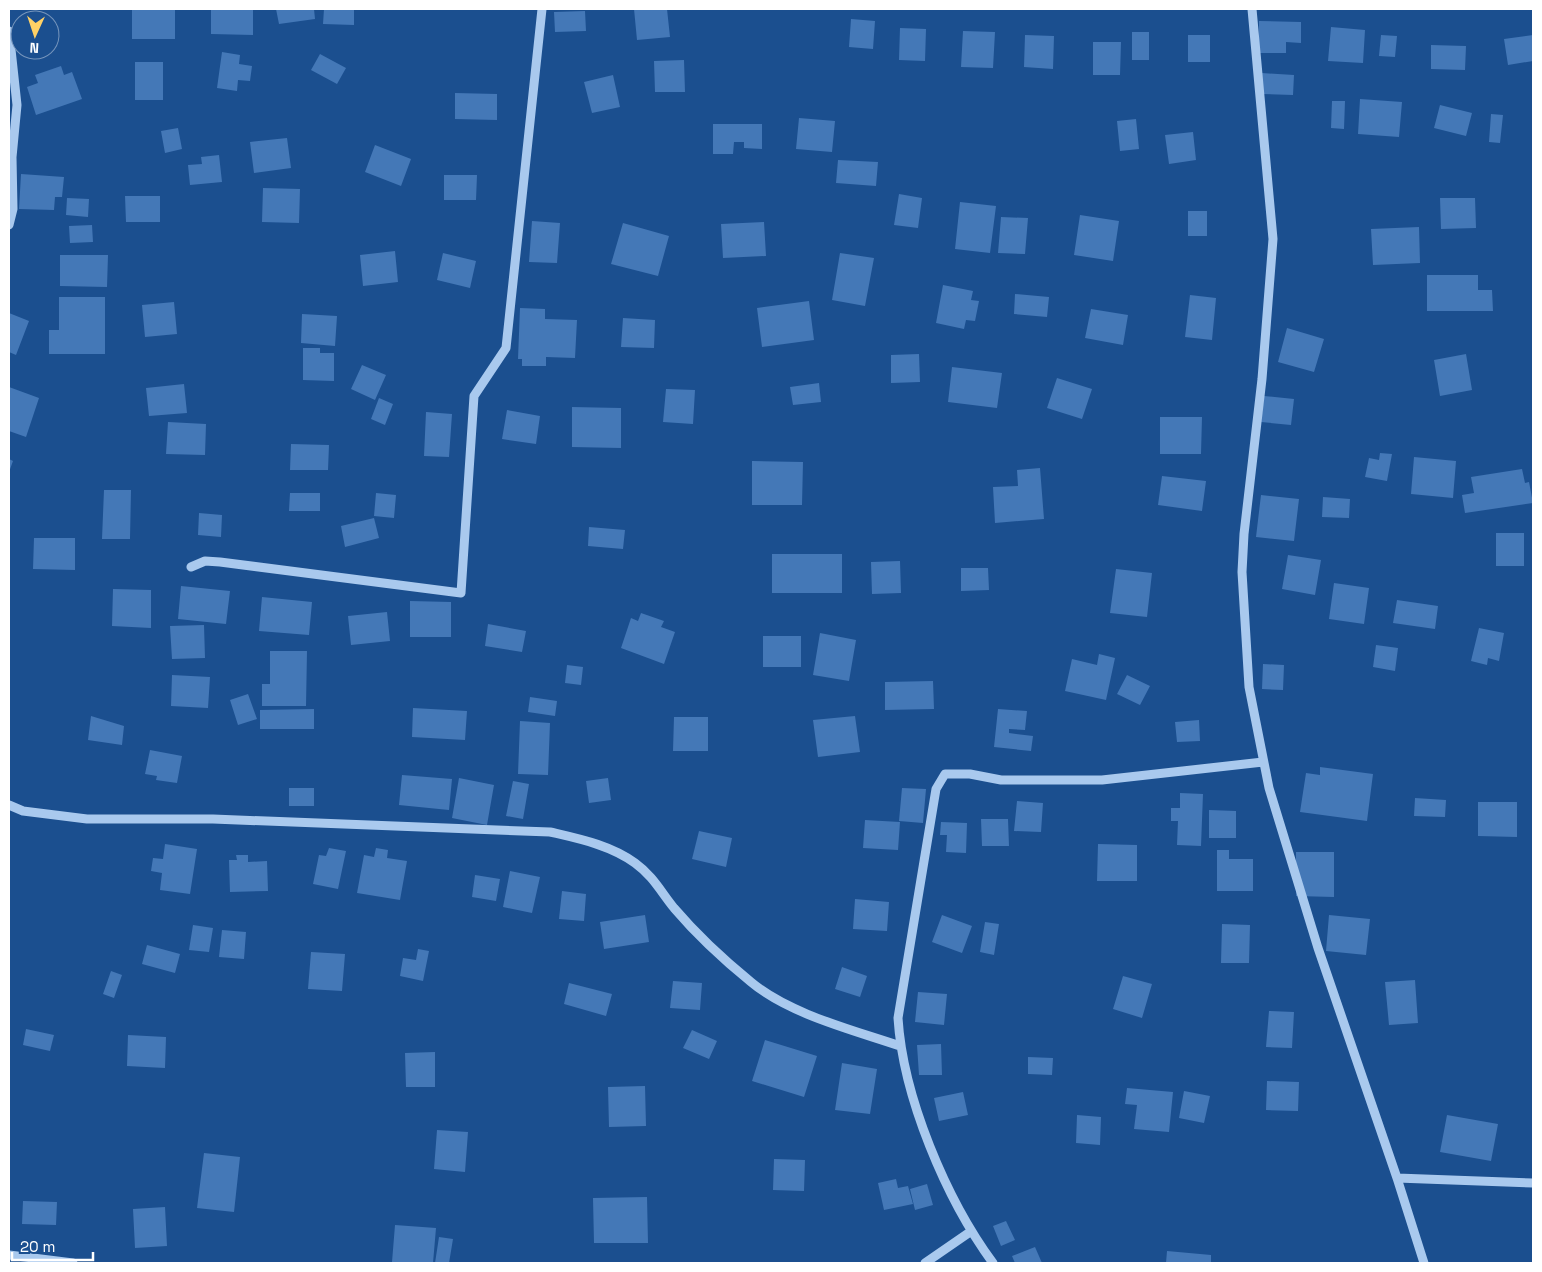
<svg xmlns="http://www.w3.org/2000/svg" width="1542" height="1272" font-family="'Space Grotesk',sans-serif">
  <rect width="100%" height="100%" fill="#1b4f8f"/>
  <path fill="#4478b7" d="M132,9H175V39H132Z
    M211,9H253V35L211,34Z
    M276,9H314L315,19L279,24Z
    M324,9H354V25L323,24Z
    M634,9H667L670,37L637,40Z
    M585,11L586,31L555,32L554,12Z
    M851,19L875,21L873,49L849,47Z
    M1259,21L1301,22V43L1286,42V53H1259Z
    M1331,27L1365,30L1363,63L1328,61Z
    M900,28L926,29L925,61L899,60Z
    M963,31L995,32L993,68L961,67Z
    M1132,32H1149V60H1132Z
    M1025,35L1054,36L1053,69L1024,67Z
    M1188,35H1210V62H1188Z
    M1381,35L1397,36L1395,57L1379,56Z
    M1533,35V61L1508,65L1504,39Z
    M1093,42H1121L1120,75H1093Z
    M1431,45L1466,46L1465,70L1431,69Z
    M222,52L240,55L239,64L252,66L250,81L238,80L237,91L217,88Z
    M320,54L346,68L337,84L311,70Z
    M684,60L685,92H655L654,61Z
    M135,62H163V100H135Z
    M61,66L64,75L72,72L82,99L36,115L27,87L38,83L35,75Z
    M1262,73L1294,75L1293,95L1261,94Z
    M613,75L620,107L592,113L584,82Z
    M455,93L497,94V120L455,119Z
    M1360,99L1402,102L1399,137L1358,134Z
    M1332,101H1345L1344,129L1331,128Z
    M1440,105L1472,113L1466,136L1434,128Z
    M1491,114L1503,115L1500,143L1489,142Z
    M799,118L835,121L832,152L796,149Z
    M1136,119L1139,149L1120,151L1117,121Z
    M713,124H762V149L744,148V142H734L733,154H713Z
    M178,128L182,149L165,153L161,131Z
    M1193,132L1196,160L1169,164L1165,135Z
    M287,138L291,168L254,173L250,142Z
    M375,145L411,159L401,186L365,172Z
    M219,155L222,182L190,185L188,165L202,164L201,157Z
    M838,160L878,162L876,186L836,183Z
    M21,174L64,177L62,197H55L54,210L19,209Z
    M444,175H477L476,200H444Z
    M263,188L300,189L299,223L262,222Z
    M899,194L922,198L918,228L894,225Z
    M125,196H160V222H126Z
    M67,198L89,199L88,217L66,215Z
    M1440,198H1475L1476,228L1441,229Z
    M960,202L996,206L990,253L955,249Z
    M1188,211H1207V236H1188Z
    M1080,215L1119,221L1113,261L1074,255Z
    M1001,217L1028,218L1025,254L998,253Z
    M532,221L560,223L557,263L529,262Z
    M764,222L766,256L723,258L721,224Z
    M623,223L669,236L658,276L611,264Z
    M92,225L93,242L70,243L69,226Z
    M1419,227L1420,263L1373,265L1371,229Z
    M395,251L398,282L363,286L360,255Z
    M443,253L476,261L470,288L437,280Z
    M840,253L874,258L865,306L832,300Z
    M60,255H108L107,287L60,286Z
    M1427,275H1478V290H1492L1493,311H1427Z
    M943,285L973,291L971,300L979,301L975,321L966,320L964,329L936,323Z
    M1015,294L1049,297L1047,317L1014,314Z
    M1190,295L1216,298L1212,340L1185,337Z
    M59,297H105V354H49V330H59Z
    M809,301L814,340L762,347L757,308Z
    M174,302L177,334L145,337L142,305Z
    M520,308L545,309V319L577,320L575,358L546,357V366H522V359H518Z
    M1091,309L1128,315L1123,345L1085,338Z
    M9,313L29,321L16,355L9,352Z
    M302,314L337,316L335,346L301,343Z
    M623,318L655,320L654,348L621,347Z
    M1287,328L1324,339L1314,372L1278,362Z
    M303,348H320V353H334V381L303,380Z
    M919,354L920,382L891,383V355Z
    M1466,354L1472,390L1440,396L1434,360Z
    M362,365L386,375L375,400L351,389Z
    M952,367L1002,373L997,408L948,402Z
    M1057,378L1092,389L1082,419L1047,408Z
    M819,383L821,402L793,405L790,387Z
    M184,384L187,413L149,416L146,388Z
    M9,387L39,398L26,437L9,431Z
    M666,389L695,390L693,424L663,422Z
    M1264,396L1294,399L1291,425L1261,422Z
    M379,398L393,404L385,425L371,419Z
    M572,407L621,408V448L572,447Z
    M507,410L540,416L536,444L502,439Z
    M426,412L452,414L449,457L424,456Z
    M1160,417H1202L1201,454H1160Z
    M168,422L206,424L205,455L166,454Z
    M291,444L329,445L328,470H290Z
    M1380,453L1392,454L1387,481L1365,477L1369,458L1379,460Z
    M1414,457L1456,461L1453,498L1411,494Z
    M9,459L13,461L9,472Z
    M752,461L803,462L802,505H752Z
    M1040,468L1044,519L995,523L993,487L1018,486L1017,470Z
    M1522,469L1525,483L1529,482L1533,503L1465,513L1462,495L1474,493L1471,477Z
    M1162,476L1206,481L1202,511L1158,505Z
    M104,490H131L130,539H102Z
    M290,493H320V511H289Z
    M376,493L396,495L394,518L374,516Z
    M1261,495L1299,499L1294,541L1256,537Z
    M1323,497L1350,499L1349,518L1322,517Z
    M199,513L222,515L221,537L198,535Z
    M374,518L379,538L345,547L341,526Z
    M589,527L625,530L623,549L588,546Z
    M1496,533H1524V566H1496Z
    M34,538H75V570L33,569Z
    M772,554H842V593H772Z
    M1288,555L1321,560L1315,595L1282,589Z
    M900,561L901,593L872,594L871,562Z
    M961,568H988L989,590L961,591Z
    M1116,569L1152,573L1147,617L1110,613Z
    M1334,583L1369,588L1364,624L1329,619Z
    M181,586L230,591L226,624L178,619Z
    M113,589L151,590V628L112,626Z
    M262,597L312,602L309,635L259,631Z
    M1397,600L1438,606L1435,629L1393,623Z
    M410,601L451,602V637H410Z
    M387,612L390,641L351,645L348,616Z
    M641,613L664,621L661,627L675,632L664,664L621,648L631,618L638,621Z
    M488,624L526,631L522,652L485,646Z
    M204,625L205,658L172,659L170,626Z
    M1479,628L1504,633L1499,661L1488,658L1487,665L1471,661Z
    M820,633L856,640L849,681L813,675Z
    M763,636H801V667H763Z
    M1376,645L1398,648L1395,671L1373,667Z
    M270,651H307L306,706H262V684H270Z
    M1099,654L1115,658L1106,700L1065,691L1072,659L1097,665Z
    M1263,664L1284,665L1283,690L1262,689Z
    M567,665L583,667L581,685L565,683Z
    M172,675L210,677L208,708L171,706Z
    M1127,675L1150,686L1140,705L1117,694Z
    M933,681L934,709L885,710V682Z
    M248,694L257,719L238,725L230,700Z
    M530,697L557,701L555,716L528,712Z
    M413,708L467,711L465,740L412,737Z
    M314,709V729H260V710Z
    M998,709L1027,711L1025,730L1009,729V733L1033,736L1031,751L994,747Z
    M91,716L124,726L122,745L88,740Z
    M855,716L860,752L818,757L813,720Z
    M674,717H708V751H673Z
    M1199,720L1200,741L1177,742L1175,722Z
    M520,721L550,723L548,775L518,774Z
    M150,750L182,756L177,783L156,780L157,776L145,774Z
    M1320,767L1373,774L1367,821L1300,812L1306,773L1320,775Z
    M402,775L452,779L449,810L399,805Z
    M459,778L494,785L487,825L452,818Z
    M608,778L611,800L589,803L586,781Z
    M513,781L529,784L523,819L506,816Z
    M289,788H314V806H289Z
    M902,788L926,789L923,823L899,821Z
    M1180,793L1203,794L1201,846L1177,845L1178,821H1171V808H1180Z
    M1415,798L1446,800L1445,817L1414,816Z
    M1017,801L1043,803L1041,832L1014,831Z
    M1478,802H1517V837L1478,836Z
    M1209,810L1236,811V838H1209Z
    M981,819H1008L1009,846H982Z
    M865,820L900,822L898,850L863,848Z
    M941,822L967,823L966,853L946,852L947,835H940Z
    M699,831L732,838L726,867L692,859Z
    M165,844L197,849L190,894L160,890L162,873L151,871L153,858L163,859Z
    M1098,844L1137,845V881H1097Z
    M329,848L346,851L338,889L313,884L319,855L326,856Z
    M376,848L388,850L387,858L407,861L400,900L357,893L364,855L374,857Z
    M1217,850H1229V859H1253V891H1217Z
    M1296,852H1334V897L1296,896Z
    M236,855H248V862L267,861L268,891L230,892L229,860H237Z
    M510,871L540,877L532,913L503,907Z
    M475,875L500,879L496,901L472,897Z
    M562,891L586,894L584,921L559,919Z
    M855,899L889,902L887,931L853,929Z
    M645,915L649,942L604,949L600,922Z
    M942,915L972,926L962,953L932,942Z
    M1329,915L1370,919L1366,955L1326,951Z
    M985,922L999,924L994,955L980,952Z
    M1222,924L1250,925L1249,963H1221Z
    M193,925L213,928L209,952L189,950Z
    M222,930L246,932L244,959L219,957Z
    M147,945L180,954L175,973L142,964Z
    M418,949L429,951L423,981L400,976L403,958L416,960Z
    M311,952L345,954L342,991L308,989Z
    M842,967L867,976L860,997L835,989Z
    M111,971L122,975L114,998L103,994Z
    M1123,976L1152,984L1142,1018L1113,1009Z
    M1415,980L1418,1023L1389,1025L1385,982Z
    M673,981L702,983L700,1010L670,1008Z
    M569,983L612,994L606,1016L564,1004Z
    M918,992L947,994L944,1025L915,1022Z
    M1269,1011L1294,1012L1292,1048L1266,1047Z
    M26,1029L54,1035L50,1051L23,1045Z
    M692,1030L717,1041L709,1059L683,1048Z
    M128,1035L166,1037L165,1068L127,1066Z
    M765,1040L817,1056L804,1097L752,1081Z
    M941,1044L942,1075H919L917,1045Z
    M435,1052V1087H406L405,1053Z
    M1028,1057L1053,1058L1052,1075L1028,1074Z
    M842,1063L877,1069L870,1114L835,1110Z
    M1267,1081L1299,1082L1298,1111L1266,1110Z
    M645,1086L646,1126L609,1127L608,1087Z
    M1127,1088L1173,1092L1169,1132L1134,1129L1137,1105L1125,1104Z
    M1184,1091L1210,1096L1204,1123L1179,1118Z
    M963,1092L968,1115L939,1121L934,1098Z
    M1077,1115L1101,1117L1100,1145L1076,1143Z
    M1447,1115L1498,1124L1491,1161L1440,1152Z
    M437,1130L468,1132L465,1172L434,1169Z
    M204,1153L240,1157L234,1212L197,1208Z
    M774,1159L805,1160L804,1191L773,1190Z
    M896,1179L898,1188L908,1186L913,1204L884,1210L878,1183Z
    M927,1184L933,1205L915,1210L910,1189Z
    M647,1197L648,1243H594L593,1198Z
    M23,1201L57,1202L56,1225L22,1224Z
    M165,1207L167,1246L135,1248L133,1209Z
    M1006,1221L1015,1240L1001,1246L993,1226Z
    M395,1225L436,1228L433,1263L392,1262Z
    M439,1237L453,1239L449,1263H435Z
    M1035,1247L1042,1263H1015L1012,1256Z
    M1167,1251L1211,1255V1263H1166Z"/>
  <g fill="none" stroke-linecap="round" stroke-linejoin="round">
    <path stroke="#a9c9ee" stroke-width="9" d="M1252,9L1273,239L1262,379L1244,534L1242,572L1249,687L1269,788L1318,948L1397,1178L1424,1263
      M9,31L17,105L12,157L13,209L9,225
      M191,567L205,561L220,562L461,593L474,396L506,348L542,9
      M9,805L23,811L87,819H213L550,832C580,839 610,845 635,863C653,876 661,892 674,908C697,935 724,960 751,982C789,1014 853,1030 900,1046
      M1397,1178L1533,1183
      M9,1255L73,1263
      M925,1263L970,1232
      M993,1263C946,1199 903,1097 898,1018L936,789L945,774H970L1001,780H1102L1263,762"/>
  </g>
  <rect width="1542" height="1272" fill="none" stroke="#ffffff" stroke-width="20"/>
  <g transform="translate(35 35) rotate(183)"><circle r="24" fill="#1b4f8f" stroke="#7695bc"/>
  <path d="M0-4L9 19L0 12L-9 19Z" fill="#ffd166"/>
  <text y="-8" font-size="14" font-weight="bold" text-anchor="middle" fill="#ffffff">N</text>
  </g>
  <path d="M12 1252v8h81v-8" fill="none" stroke="#ffffff" stroke-width="2.5"/>
  <text x="20" y="1252" font-size="15" fill="#ffffff" stroke="#1b4f8f" stroke-width="4" paint-order="stroke">20 m</text>
</svg>
